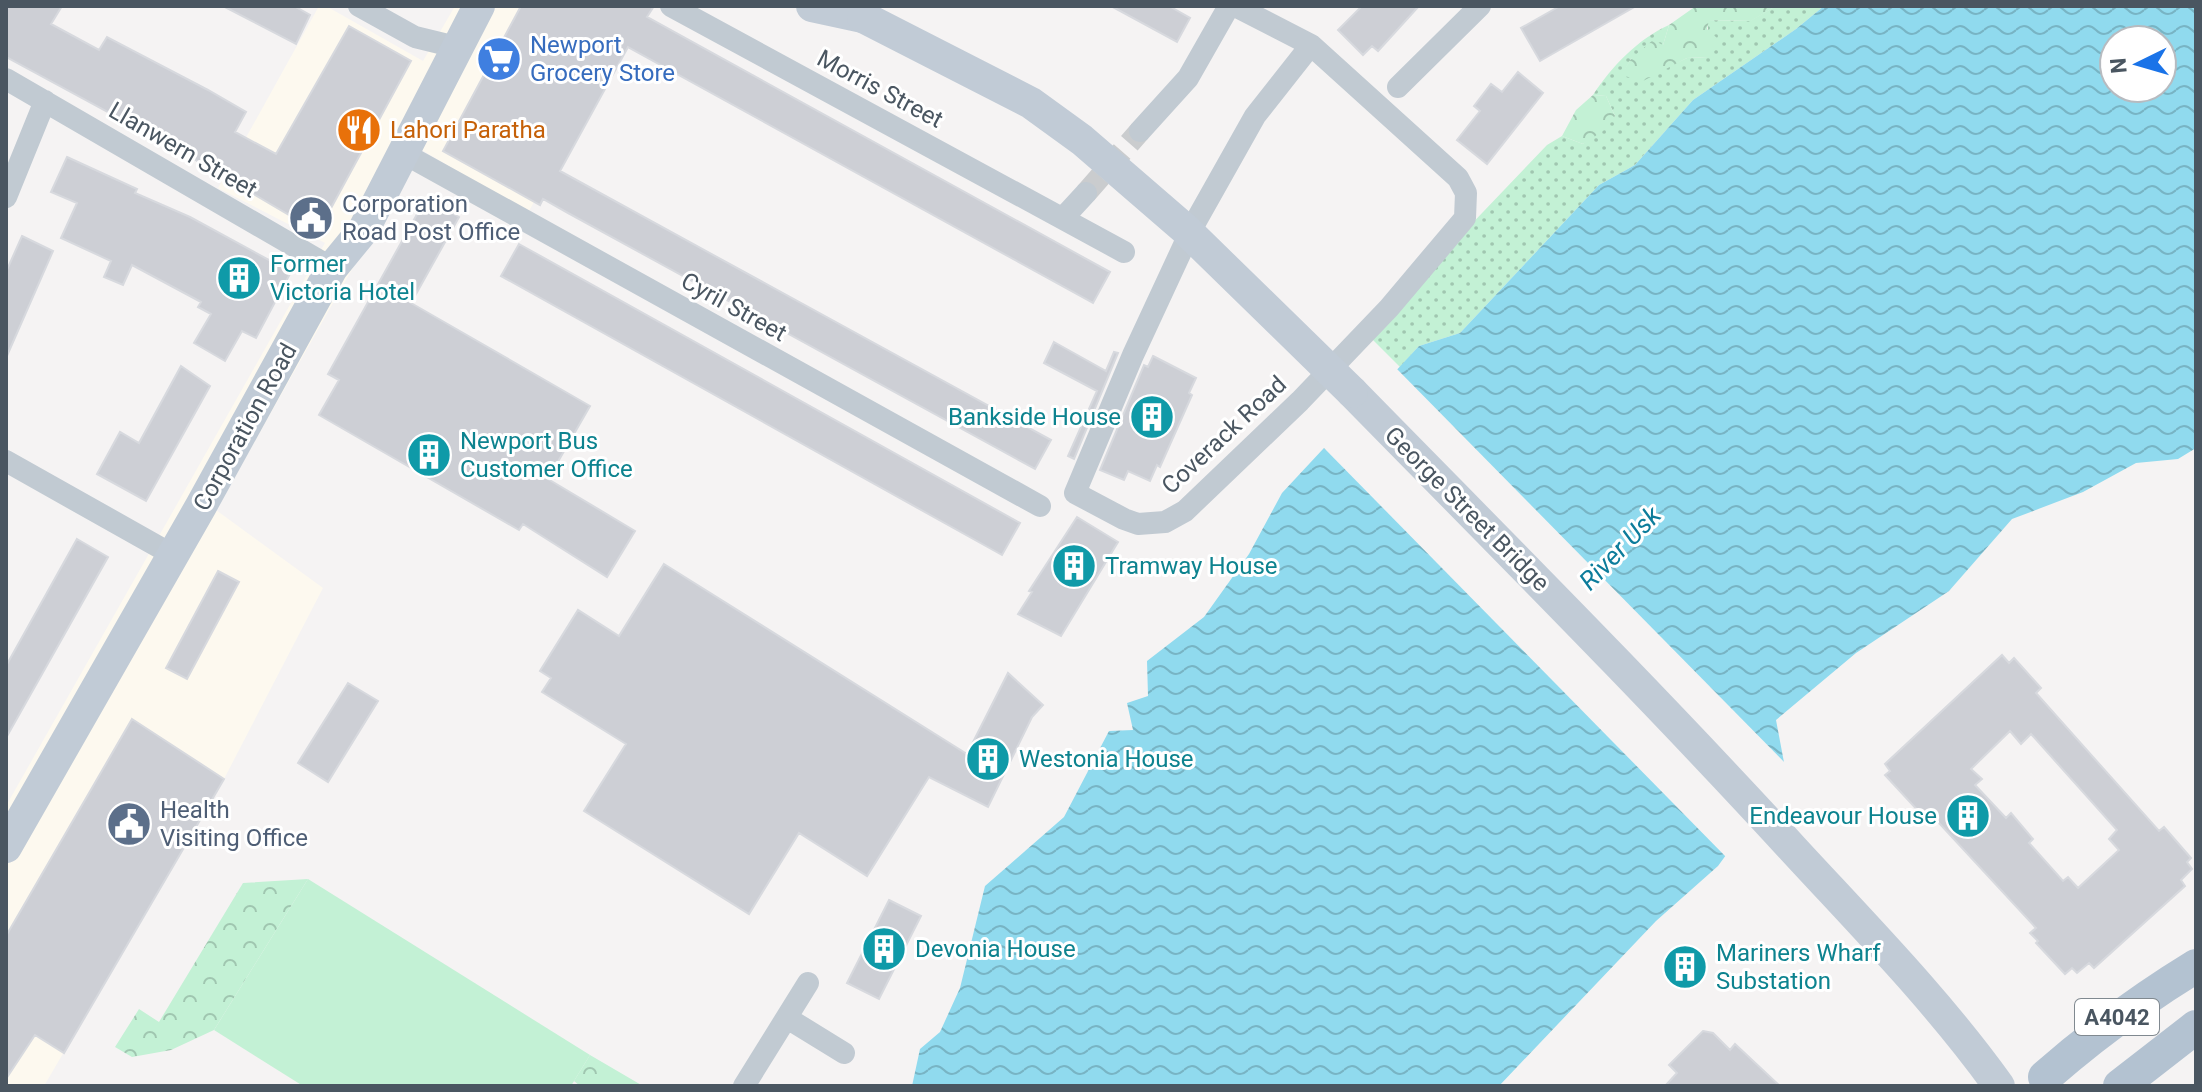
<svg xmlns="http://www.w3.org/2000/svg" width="2202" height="1092" font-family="Roboto,sans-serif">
  <defs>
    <pattern id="grass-dots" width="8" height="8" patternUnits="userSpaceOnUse" patternTransform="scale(2)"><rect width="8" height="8" fill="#c3f1d5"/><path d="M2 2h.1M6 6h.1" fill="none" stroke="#a0c6b0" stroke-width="1.8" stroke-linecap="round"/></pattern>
    <pattern id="forest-crowns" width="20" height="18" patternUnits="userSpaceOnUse" patternTransform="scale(2)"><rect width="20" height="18" fill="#c3f1d5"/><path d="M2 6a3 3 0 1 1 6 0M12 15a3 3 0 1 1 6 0" fill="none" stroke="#a0c6b0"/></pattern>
    <pattern id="water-waves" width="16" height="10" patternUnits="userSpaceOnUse" patternTransform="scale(2)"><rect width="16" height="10" fill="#90daee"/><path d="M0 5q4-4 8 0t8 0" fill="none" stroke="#78b4c4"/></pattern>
  </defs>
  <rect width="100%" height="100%" fill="#f5f3f3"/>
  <path fill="#fdf9ef" d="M319,6H326L423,61L455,6H650L560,154L528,213L420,149L216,510L323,588L224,779L44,1086H6V806L325,243L218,188Z"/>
  <path fill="url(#grass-dots)" d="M1776,6H1824L1796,29L1693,100L1635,165L1599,185L1460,333L1419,346L1400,367L1363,330L1462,234L1547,145L1562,136L1583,144L1615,116L1606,96L1593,95C1612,66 1638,39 1669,25L1663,45L1631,59L1622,75L1670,66L1687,58L1708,57V20L1750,21Z"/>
  <path fill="url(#forest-crowns)" d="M1696,6H1776L1751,21L1709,20L1707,29L1717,38L1716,49L1708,57L1687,58L1643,81L1621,75L1631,59L1653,40L1663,45L1669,25Z
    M1593,95L1606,96L1615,116L1603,131L1583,144L1562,136L1576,110Z
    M308,879L214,1030L171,1050L132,1057L115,1047L139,1009L159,1022L243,883Z
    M590,1055L643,1086H580L574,1081Z"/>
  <path fill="#c3f1d5" d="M308,879L590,1055L571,1086H303L214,1030Z"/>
  <path fill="url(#water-waves)" fill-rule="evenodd" d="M1824,6H2196V448L2178,459L2136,463L2083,492L2012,519L1949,591L1856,653L1776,720L1786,773L1718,866L1656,921L1499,1086H912L920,1049L940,1032L960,988L985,886L1064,817L1109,731L1133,730L1127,703L1148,696L1147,661L1204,617L1249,554L1282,493L1419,346L1460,333L1599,185L1635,165L1693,100L1796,29ZM2114,40H2162V88H2114Z"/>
  <path fill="#f5f3f3" d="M1395,367L1789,767L1790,775L1728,859L1321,445Z"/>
  <path fill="#cdcfd5" stroke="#d7d9de" stroke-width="2" fill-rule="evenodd" d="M6,6H62L51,24L99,50L107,37L208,90L246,112L235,132L276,154L349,26L411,61L318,232L180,151L6,57Z
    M223,6H294L310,15L296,44Z
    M521,6H654L647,17L1110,272L1093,303L628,47L560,171L1051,440L1035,469L568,213L543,199L540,205L443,151Z
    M1111,6H1169L1190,18L1177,42Z
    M1362,6H1419L1378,51L1372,46L1363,55L1338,30Z
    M1560,6H1636L1540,61L1521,28Z
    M1518,72L1543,93L1487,164L1457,140L1480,111L1474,106L1491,84L1502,92Z
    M67,157L137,189L135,193L190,217L291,272L256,338L242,331L225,361L194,343L211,314L198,307L201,302L132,265L123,285L104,277L111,261L61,238L77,203L51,192Z
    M426,198L459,217L411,303L590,406L548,479L635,531L607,577L523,524L519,530L319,415L339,380L328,374Z
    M22,236L53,251L6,358V272Z
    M519,244L1020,523L1002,555L501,276Z
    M1054,342L1106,371L1114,352L1118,353L1074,459L1068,456L1097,391L1044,363Z
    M1153,356L1196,378L1189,393L1192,395L1160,467L1157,465L1150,481L1128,471L1124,480L1100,470L1144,365L1148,367Z
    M181,366L210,386L146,501L97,474L120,432L139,443Z
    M1077,517L1118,542L1061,636L1018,614L1032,592L1029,591Z
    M77,539L108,557L6,738V666Z
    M664,564L967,754L1008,673L1043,705L1032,717L988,807L929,777L867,876L799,833L749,914L584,811L626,744L542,692L551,678L540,671L578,610L619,636Z
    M218,571L239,582L187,679L166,668Z
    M2002,655L2009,663L2014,658L2041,688L2036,693L2159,831L2164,827L2191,858L2187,862L2192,869L2181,880L2185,886L2094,968L2089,963L2077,973L2072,968L2065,974L2036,943L2038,941L2030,933L2036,928L1927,810L1921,814L1885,775L1890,771L1885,764ZM2010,731L2021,744L2031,734L2117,830L2109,839L2119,850L2078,888L2068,877L2063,881L2029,843L2033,839L2011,813L2006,818L1975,785L1982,779L1971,769Z
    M348,683L378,701L328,782L298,763Z
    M132,719L224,779L64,1053L35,1035L6,1079V936Z
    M889,900L921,916L879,999L847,983Z
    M1703,1031L1713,1033L1730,1050L1735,1044L1780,1086H1665L1677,1073L1669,1065Z"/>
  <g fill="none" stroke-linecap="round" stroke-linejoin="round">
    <path stroke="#caccce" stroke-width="22" stroke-dasharray="22 11" stroke-linecap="butt" d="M1086,193L1140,131"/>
    <path stroke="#c1cad2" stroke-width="22" d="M359,6L415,37L456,47
      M671,6L1124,252
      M1235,6L1311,45L1458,178L1466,193L1465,218L1389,308L1300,401L1185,511L1165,522L1138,524L1124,519L1075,493L1133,355L1192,228L1255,116L1311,45
      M6,79L332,268
      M1398,87L1480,6
      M1140,131L1188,78L1229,6
      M403,153L1040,506
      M6,197L45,101
      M1063,218L1086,193
      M6,461L173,555
      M787,1018L844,1053
      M744,1086L808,983"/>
    <path stroke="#c1cbd6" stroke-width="32" d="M812,6L863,17
      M1352,392C1500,543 1650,693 1793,849C1864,926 1938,1001 1999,1086
      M6,847L201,506L332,268L364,229L479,6"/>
    <path stroke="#b3c2d1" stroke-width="34" d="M2045,1077C2093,1035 2142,999 2196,966
      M2120,1086L2196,1027"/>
    <path stroke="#c1cbd6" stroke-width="32" d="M863,17L1031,103L1082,140L1185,229L1352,392"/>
  </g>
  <defs>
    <g id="supermarket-disc" transform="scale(2.3)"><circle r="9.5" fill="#3f7fe0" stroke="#fff"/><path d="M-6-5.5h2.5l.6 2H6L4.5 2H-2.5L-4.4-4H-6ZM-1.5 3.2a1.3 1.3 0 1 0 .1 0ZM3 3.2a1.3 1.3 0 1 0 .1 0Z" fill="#fff"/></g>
    <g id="restaurant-disc" transform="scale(2.3)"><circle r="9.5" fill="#e8710a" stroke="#fff"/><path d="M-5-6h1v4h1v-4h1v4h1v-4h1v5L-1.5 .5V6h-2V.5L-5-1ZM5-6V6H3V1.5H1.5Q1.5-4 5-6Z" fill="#fff"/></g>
    <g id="civic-disc" transform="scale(2.3)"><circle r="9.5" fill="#5c6f8a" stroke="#fff"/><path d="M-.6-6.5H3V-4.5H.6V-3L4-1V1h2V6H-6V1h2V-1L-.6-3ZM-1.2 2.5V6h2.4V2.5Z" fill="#fff"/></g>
    <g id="building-disc" transform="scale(2.3)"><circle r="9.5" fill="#0f9aa8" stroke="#fff"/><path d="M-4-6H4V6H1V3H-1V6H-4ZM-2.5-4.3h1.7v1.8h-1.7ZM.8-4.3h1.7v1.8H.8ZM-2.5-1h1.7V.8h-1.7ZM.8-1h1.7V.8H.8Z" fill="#fff"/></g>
  </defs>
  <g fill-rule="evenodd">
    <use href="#supermarket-disc" x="499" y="59"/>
    <use href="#restaurant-disc" x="359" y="130"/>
    <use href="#civic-disc" x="311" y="218"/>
    <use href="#building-disc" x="239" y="278"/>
    <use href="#building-disc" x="1152" y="417"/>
    <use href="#building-disc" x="429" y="455"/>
    <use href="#building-disc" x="1074" y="566"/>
    <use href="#building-disc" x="988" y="759"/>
    <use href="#building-disc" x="1968" y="816"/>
    <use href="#civic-disc" x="129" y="824"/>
    <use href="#building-disc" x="884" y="949"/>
    <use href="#building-disc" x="1685" y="967"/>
  </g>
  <g text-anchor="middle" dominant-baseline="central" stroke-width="6" stroke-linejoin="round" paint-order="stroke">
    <rect fill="#fff" stroke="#808990" stroke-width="2" x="2075" y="999" width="84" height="36" rx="6"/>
    <g font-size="22" font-weight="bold" fill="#4a5661">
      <text x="2117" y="1017">A4042</text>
    </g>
    <g font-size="24" fill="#366cbe" stroke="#fff" text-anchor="start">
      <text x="530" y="45">Newport<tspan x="530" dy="28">Grocery Store</tspan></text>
    </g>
    <g font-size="24" fill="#4a5661" stroke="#fff">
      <text transform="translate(880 89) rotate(28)">Morris Street</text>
      <text transform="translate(183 150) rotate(30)">Llanwern Street</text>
      <text transform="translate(734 307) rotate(29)">Cyril Street</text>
      <text transform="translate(245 427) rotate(-61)">Corporation Road</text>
      <text transform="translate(1224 435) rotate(-43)">Coverack Road</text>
      <text transform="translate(1467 509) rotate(45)">George Street Bridge</text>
    </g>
    <g font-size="24" fill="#c56008" stroke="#fff" text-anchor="start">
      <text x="390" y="130">Lahori Paratha</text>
    </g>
    <g font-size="24" fill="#4e5e75" stroke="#fff" text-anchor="start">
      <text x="342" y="204">Corporation<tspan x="342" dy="28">Road Post Office</tspan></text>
      <text x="160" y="810">Health<tspan x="160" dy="28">Visiting Office</tspan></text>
    </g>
    <g font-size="24" fill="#0d838f" stroke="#fff" text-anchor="start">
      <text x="270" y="264">Former<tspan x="270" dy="28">Victoria Hotel</tspan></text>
      <text x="1121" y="417" text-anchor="end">Bankside House</text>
      <text x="460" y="441">Newport Bus<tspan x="460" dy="28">Customer Office</tspan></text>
      <text x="1105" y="566">Tramway House</text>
      <text x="1019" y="759">Westonia House</text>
      <text x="1937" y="816" text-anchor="end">Endeavour House</text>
      <text x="915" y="949">Devonia House</text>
      <text x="1716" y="953">Mariners Wharf<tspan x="1716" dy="28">Substation</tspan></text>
    </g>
    <g font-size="26" font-style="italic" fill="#0c7c9b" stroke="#fff">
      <text transform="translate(1620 548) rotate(-46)">River Usk</text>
    </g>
  </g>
  <rect width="2202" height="1092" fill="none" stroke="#4a5661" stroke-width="16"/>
  <g transform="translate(2138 64) rotate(265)"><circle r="38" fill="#ffffff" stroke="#b7bbc0" stroke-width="2"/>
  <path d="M0-6L14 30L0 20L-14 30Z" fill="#1a73e8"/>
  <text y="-12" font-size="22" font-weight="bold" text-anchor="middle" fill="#4a5661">N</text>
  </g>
</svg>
